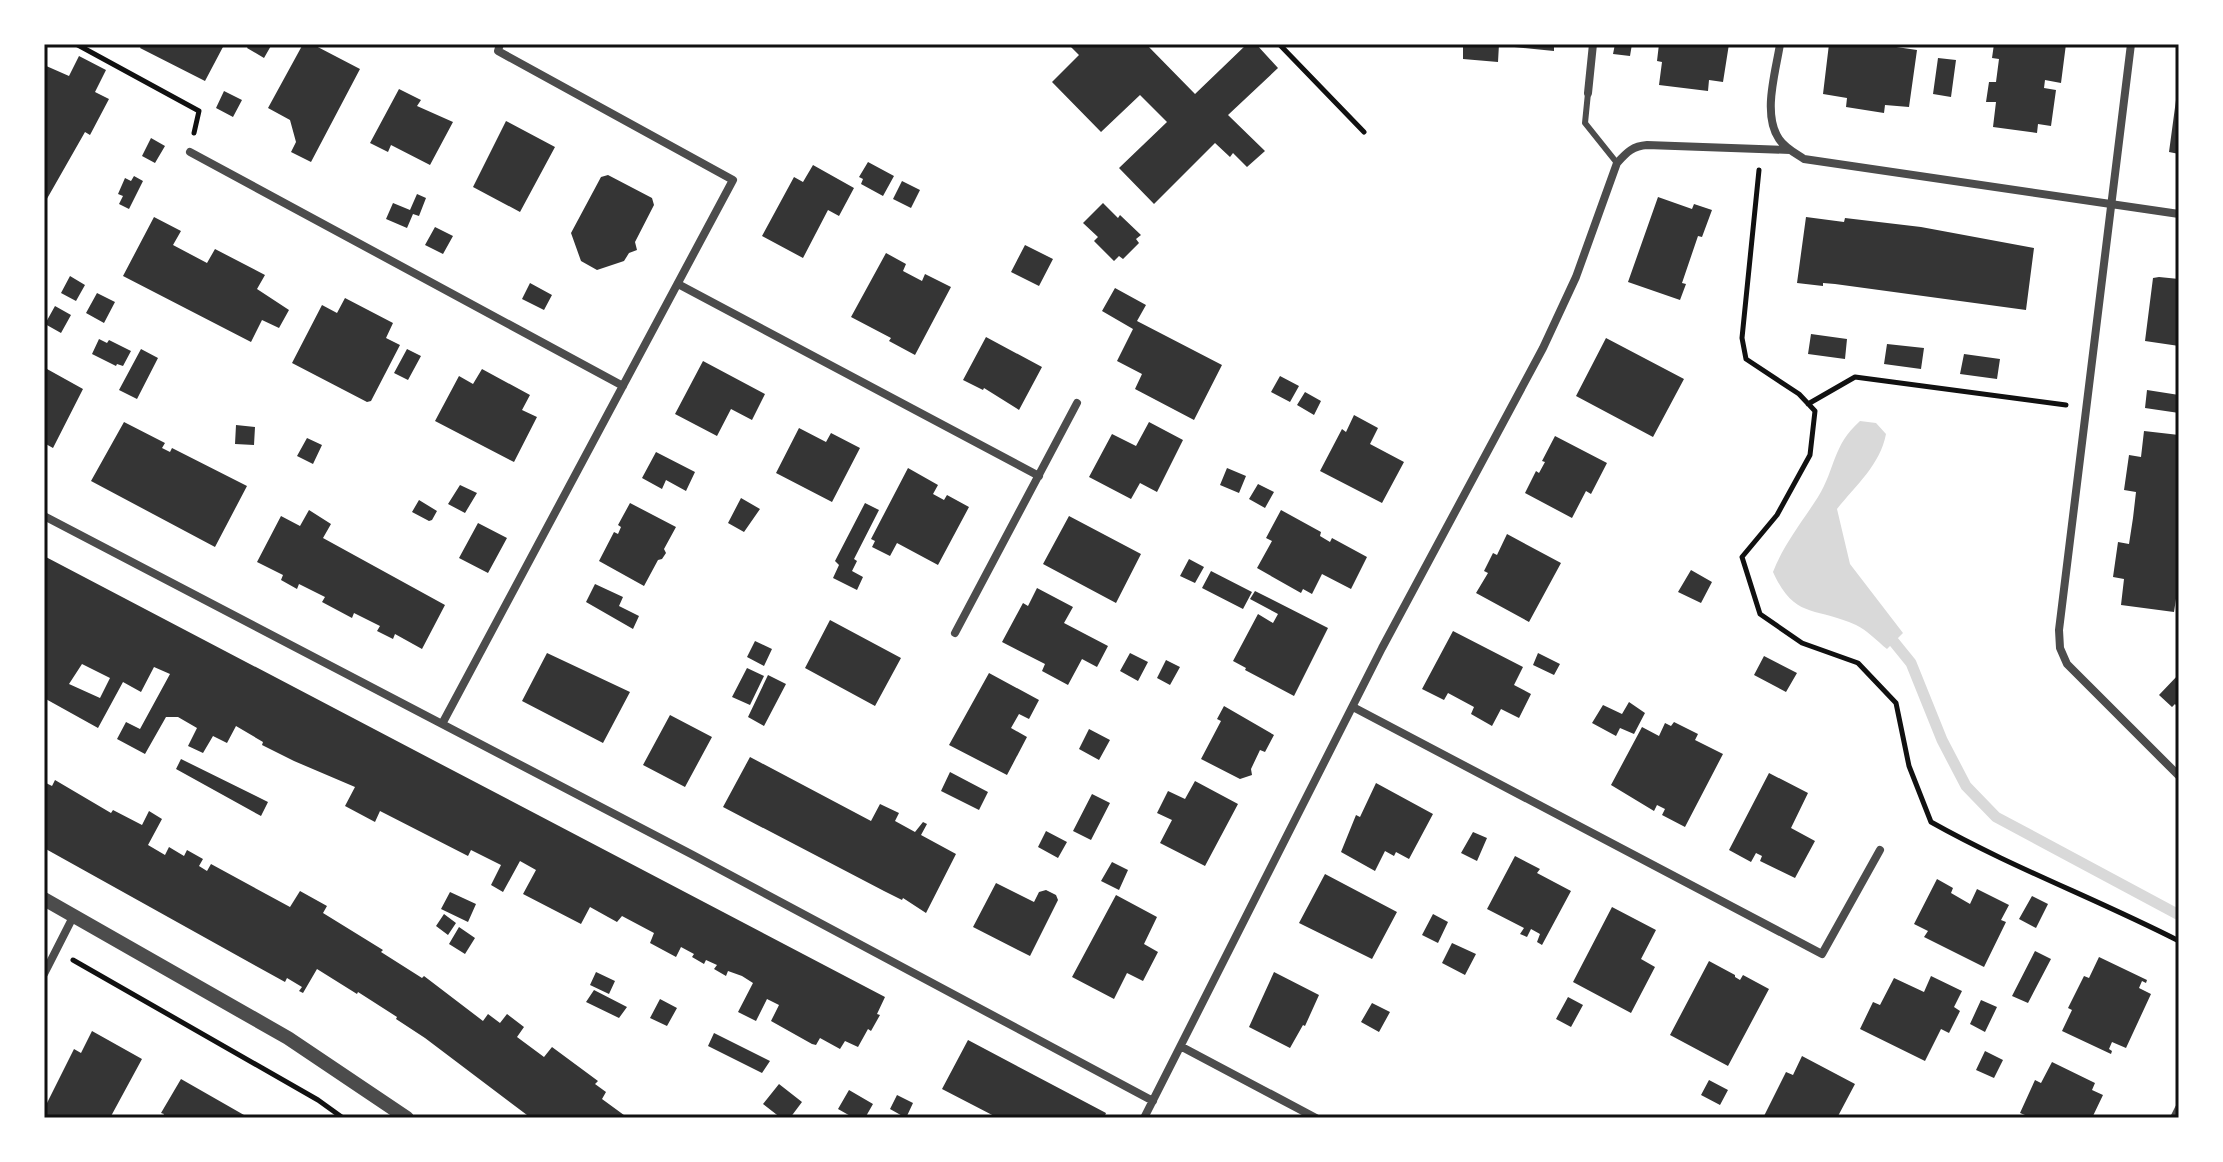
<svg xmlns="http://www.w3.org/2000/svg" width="2223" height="1162" font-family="Bitter,serif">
  <rect width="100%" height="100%" fill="#fff"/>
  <path fill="#d9d9d9" d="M1860,421L1876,423L1886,434C1880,465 1856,485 1837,509L1850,564L1903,633L1887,649C1877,641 1867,630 1856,625C1815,606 1795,620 1773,572C1784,544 1802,522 1818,497C1836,468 1832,446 1860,421Z"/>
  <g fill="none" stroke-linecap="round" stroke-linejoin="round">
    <path stroke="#d9d9d9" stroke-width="11" d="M1894,642L1911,663L1942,740L1966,786L1996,817L2179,915"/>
  </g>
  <path fill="#353535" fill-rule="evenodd" d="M142,44H221L224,45L205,81L140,48Z
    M249,44H272L264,58L247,48Z
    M303,44H312L360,69L311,162L291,152L296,142L290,120L268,108Z
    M1068,44H1146L1195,94L1247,44H1256L1278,68L1228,115L1265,151L1247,167L1233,153L1230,157L1215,143L1154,204L1119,168L1167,122L1140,95L1101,132L1052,82L1079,55Z
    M1463,44H1499L1498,62L1463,59Z
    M1505,44H1554V51L1505,46Z
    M1615,44H1632L1630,56L1613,54Z
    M1659,44H1729L1723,82L1709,80L1708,91L1659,85L1662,62L1657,61Z
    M1829,44L1872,47L1873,44H1876L1917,50L1909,107L1885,105L1884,113L1846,107L1847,98L1823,94Z
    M1994,44H2066L2061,83L2045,80L2044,88L2056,90L2051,126L2038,124L2037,133L1993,127L1996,102H1986L1989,82H1996L1999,59L1992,58Z
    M79,56L106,70L95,92L109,99L90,135L85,132L44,204V65L69,76Z
    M1938,58L1956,60L1951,97L1933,94Z
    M399,89L421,100L417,106L453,122L430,165L391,145L388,152L370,143Z
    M224,91L242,100L233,117L216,108Z
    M2176,100H2179V154L2169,152Z
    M506,121L555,147L520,212L473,187Z
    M151,138L165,146L155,163L142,156Z
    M868,162L894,176L883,196L861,184L863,179L859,177Z
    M813,165L854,188L839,216L828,210L803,258L762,236L794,177L803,182Z
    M608,175L652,198L654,205L635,242L637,250L629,253L624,261L597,270L581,261L571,233L601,177Z
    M134,176L143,181L129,209L119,204L123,196L118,194L125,178L131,181Z
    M902,181L920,190L911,208L893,199Z
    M417,194L426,198L419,216L413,214L407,228L386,219L393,203L410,210Z
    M1658,197L1692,209L1694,204L1712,210L1702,237L1698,236L1682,283L1686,284L1680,300L1628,282Z
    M1103,203L1118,218L1120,215L1141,235L1136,239L1139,243L1123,259L1119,256L1114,261L1094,241L1098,237L1083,223Z
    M154,217L181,231L173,245L207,263L215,249L265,275L257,289L289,310L279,328L262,320L251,342L123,276Z
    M1806,217L1844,222L1845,218L1921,227L2034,248L2026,310L1835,284L1823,283V286L1797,283Z
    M435,227L453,236L443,254L425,245Z
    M1025,245L1053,259L1039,286L1011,272Z
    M886,253L906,264L903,271L922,281L925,274L951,287L915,355L889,341L891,338L851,317Z
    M70,276L85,285L76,301L61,293Z
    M2159,277L2179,279V346L2145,341L2153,278Z
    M530,283L552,295L544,310L522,299Z
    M1115,288L1146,305L1137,321L1222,365L1194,420L1135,389L1142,374L1117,361L1133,329L1102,311Z
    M97,293L115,302L104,323L86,313Z
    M345,298L393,323L386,338L400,345L371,401L367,402L292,363L322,305L337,313Z
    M55,306L71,315L61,333L45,324Z
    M1811,334L1847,339L1845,359L1808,354Z
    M986,337L1042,367L1019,410L984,388L983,390L963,380Z
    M1606,338L1684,379L1653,437L1576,396Z
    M99,339L107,343L109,340L131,351L123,366L117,364L116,366L92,354Z
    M1887,344L1924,348L1921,369L1884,364Z
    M141,349L158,358L137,399L119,390Z
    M407,349L421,356L408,380L394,373Z
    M1964,354L2000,359L1997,379L1960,374Z
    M703,361L765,394L752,420L731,409L717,436L675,414Z
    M47,369L83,389L53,448L44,443V375Z
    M482,369L530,395L522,410L537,417L514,462L435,421L459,376L473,384Z
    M1280,376L1299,386L1290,402L1271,392Z
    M2147,390L2179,395V413L2145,408Z
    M1305,392L1321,401L1314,415L1297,405Z
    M1354,415L1378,428L1370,444L1404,462L1382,503L1320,471L1342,429L1346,432Z
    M124,422L165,443L162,448L170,452L172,448L247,486L215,547L91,481Z
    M1149,422L1183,440L1157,492L1140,483L1131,499L1089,477L1112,434L1136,446Z
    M236,425L255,427L254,445L235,444Z
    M799,428L826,442L831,433L860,448L832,502L776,473Z
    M2144,431L2179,435V579L2174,612L2121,605L2124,579L2113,577L2118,542L2129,544L2133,518L2136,492L2124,490L2129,455L2141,457Z
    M1555,436L1607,463L1591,494L1586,491L1572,518L1525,493L1536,471L1539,473L1545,462L1542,461Z
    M307,438L322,445L313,464L297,456Z
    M656,452L695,472L686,491L666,480L662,489L642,478Z
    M908,468L938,485L933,494L944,500L947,495L969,507L938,565L897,543L890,556L872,547L875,541L871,539Z
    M1227,468L1246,476L1239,493L1220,485Z
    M1258,484L1274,492L1265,508L1249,499Z
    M460,485L477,493L465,513L448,504Z
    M741,498L760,509L744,532L728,523Z
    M419,500L437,511L432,520L429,521L412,512Z
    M630,503L676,527L664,549L666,553L662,559L658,560L644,586L599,561L614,532L618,534L621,527L618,525Z
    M865,503L879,510L854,559L857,561L852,571L863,577L857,590L833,578L839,565L835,561Z
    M309,510L331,524L323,538L445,605L422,649L395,634L393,639L377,631L380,626L354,613L352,618L322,602L325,597L299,584L297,589L281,580L283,575L257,562L281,516L300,526Z
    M1281,510L1321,532L1320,536L1330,542L1332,538L1367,557L1351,589L1322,574L1312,594L1303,589L1301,593L1257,568L1272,541L1266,538Z
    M1069,516L1141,554L1116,603L1043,564Z
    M478,523L507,538L488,573L459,558Z
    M1507,534L1561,563L1529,622L1476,593L1488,573L1484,571L1493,553L1497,555Z
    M44,556L885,997L877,1014L880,1015L871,1031L868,1029L858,1047L845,1041L840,1049L820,1038L816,1045L812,1044L771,1021L779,1005L767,999L756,1021L738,1012L753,983L742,976L728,971L726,976L714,969L717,965L706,960L704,964L692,957L694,954L681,947L676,957L650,943L654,933L622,916L617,922L590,907L581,924L523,894L536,870L520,861L503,892L491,885L501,865L471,850L468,856L380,811L375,822L345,806L355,787L294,761L262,745L263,742L236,726L227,743L213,736L203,753L188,746L197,728L178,717H166L145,754L117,739L126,722L140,729L170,674L154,667L141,692L123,682L98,728L44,698ZM82,664L110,678L100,698L69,684Z
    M1189,559L1204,567L1195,583L1180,576Z
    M1691,570L1712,582L1701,603L1678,592Z
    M1211,571L1252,592L1243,609L1202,588Z
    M595,584L623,597L619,606L639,616L633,629L586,602Z
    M1037,588L1073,607L1064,623L1108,646L1097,667L1082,659L1068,685L1042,671L1045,664L1002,642L1023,603L1028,606Z
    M1255,591L1328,628L1294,696L1245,670L1246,668L1233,661L1258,614L1273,623L1278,614L1250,599Z
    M830,620L901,658L875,706L805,668Z
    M1453,631L1523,667L1514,685L1531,694L1519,718L1501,709L1492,726L1471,714L1474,707L1448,693L1444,700L1422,689Z
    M755,641L772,649L764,666L747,657Z
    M547,653L630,692L603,743L522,701Z
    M1130,653L1148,662L1138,681L1120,671Z
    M1538,653L1560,664L1554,675L1533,665Z
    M1764,656L1797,673L1786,692L1754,675Z
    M1166,660L1180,667L1170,685L1157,678Z
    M747,668L764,676L750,705L732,697Z
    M989,673L1039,700L1029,719L1019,714L1011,728L1027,737L1007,775L949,745Z
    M2179,674V709L2175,704L2172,707L2159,695Z
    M768,675L786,684L764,726L748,717Z
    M1629,702L1645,713L1634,734L1620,728L1616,736L1592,723L1603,705L1622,714Z
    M1224,706L1274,735L1265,752L1260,750L1251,769L1252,775L1240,779L1201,759L1221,721L1217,719Z
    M670,715L712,737L685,787L643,765Z
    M1674,722L1698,734L1695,740L1723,754L1685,827L1662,815L1665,809L1657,805L1654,811L1611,785L1642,727L1659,736L1665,723L1671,726Z
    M1089,729L1110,740L1099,760L1079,749Z
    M750,757L871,821L880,804L899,813L895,821L915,832L923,822L927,824L921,835L956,854L926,913L903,898L902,900L884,891L723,807Z
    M181,759L268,802L261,816L176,769Z
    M950,772L988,792L979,810L941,791Z
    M1769,773L1808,793L1791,828L1815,841L1795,878L1760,861L1762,856L1756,853L1751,862L1729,850Z
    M55,780L111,813L113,810L142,825L149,811L162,819L148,845L165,855L169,847L184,856L187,850L203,859L199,866L207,871L211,864L290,907L300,891L327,906L323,913L383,950L381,952L422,978L424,976L483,1021L488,1014L500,1023L507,1014L524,1027L517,1037L544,1057L552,1047L598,1081L595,1084L606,1092L602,1099L628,1118H531L425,1038L396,1019L397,1017L358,992L357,994L317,969L303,993L299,991L302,987L287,978L285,982L256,966L44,848V782L52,786Z
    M1195,781L1238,804L1205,866L1160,843L1172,820L1157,813L1168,791L1185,799Z
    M1376,783L1433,814L1409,859L1396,852L1394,856L1385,851L1375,871L1341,852L1356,815L1360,817Z
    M1092,794L1110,803L1091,840L1073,831Z
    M1046,831L1067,842L1058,858L1038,847Z
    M1473,832L1487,838L1477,861L1461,853Z
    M1515,856L1540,869L1537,873L1571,891L1542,945L1537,942L1540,934L1531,929L1527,937L1520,934L1524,928L1487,909Z
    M1112,862L1128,870L1119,890L1101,881Z
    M1325,874L1397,912L1372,959L1299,923Z
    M1937,879L1953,888L1951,893L1970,904L1977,889L2009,905L2001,920L2006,922L1984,967L1924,937L1928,931L1914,924Z
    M996,883L1034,902L1039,892L1046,890L1056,895L1058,900L1030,956L973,927Z
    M450,892L476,904L468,922L441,909Z
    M1116,895L1157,917L1144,944L1158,952L1143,981L1127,973L1114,999L1072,977Z
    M2032,896L2048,904L2036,928L2019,919Z
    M1612,907L1656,930L1641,959L1655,967L1631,1013L1573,982Z
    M444,914L456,923L448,935L436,926Z
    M1433,914L1448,922L1438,943L1422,935Z
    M459,927L475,938L465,954L449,944Z
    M1452,943L1476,954L1465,975L1442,963Z
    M2035,951L2051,959L2028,1003L2012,996Z
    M2099,957L2147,980L2146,983L2142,981L2139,988L2151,994L2126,1048L2112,1042L2109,1049L2112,1051L2111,1054L2062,1031L2072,1010L2068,1008L2084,976L2089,978Z
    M1709,961L1735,975V977L1740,980L1743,975L1769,989L1728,1066L1670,1035Z
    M596,972L615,981L609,994L590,985Z
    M1274,972L1319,995L1305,1026L1303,1025L1290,1048L1249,1027Z
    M1931,976L1962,991L1954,1007L1960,1011L1949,1033L1941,1029L1925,1061L1860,1029L1873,1002L1880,1005L1894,978L1924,992Z
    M594,990L627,1007L619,1018L586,1002Z
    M1568,997L1583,1005L1571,1027L1556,1019Z
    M660,999L677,1008L667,1026L650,1018Z
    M1981,1000L1997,1007L1985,1032L1970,1024Z
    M1372,1003L1390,1012L1379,1032L1361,1022Z
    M92,1031L142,1059L110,1118H44V1109L74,1049L81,1053Z
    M714,1033L770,1061L762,1073L708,1046Z
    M968,1040L1106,1113L1104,1118H998L942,1089Z
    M1985,1051L2003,1060L1994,1078L1976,1070Z
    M1802,1056L1855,1084L1837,1118H1763L1786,1072L1793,1075Z
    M2052,1062L2095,1083L2092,1090L2103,1095L2092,1118H2024L2025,1115L2020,1113L2035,1080L2041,1083Z
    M181,1079L244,1115L242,1118H162L164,1114L161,1113Z
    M1709,1080L1728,1090L1720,1105L1701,1095Z
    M779,1084L802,1102L790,1118H781L763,1104Z
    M849,1090L873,1104L865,1118H854L838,1109Z
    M897,1095L913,1103L906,1118L890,1109Z"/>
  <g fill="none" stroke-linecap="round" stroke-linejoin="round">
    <path stroke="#111" stroke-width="5" d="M76,44L199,111L194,133
      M1279,44L1364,132
      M1759,170L1742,338L1746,359L1799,394L1815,411L1810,455L1777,515L1742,557L1760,614L1802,643L1858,663L1896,703L1909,766L1931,822C2011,867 2097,899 2179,941
      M1808,404L1855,377L2066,405
      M73,960L318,1100L343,1118"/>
    <path stroke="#4c4c4c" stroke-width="6" d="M1588,93L1585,123L1617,163"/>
    <path stroke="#4c4c4c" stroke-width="8" d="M1780,44C1776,71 1762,114 1779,139C1785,148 1795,153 1804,159L2179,214
      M2131,44L2059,630L2060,648L2067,664L2179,776
      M1588,93L1593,44
      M190,152L623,386
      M678,284L1039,476
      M44,516L691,854L1153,1101
      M955,633L1077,403
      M1353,707L1822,954L1880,850
      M442,724L733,180L498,51L500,44
      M44,974L74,915
      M1182,1047L1316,1118
      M1144,1118L1382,648L1543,348L1576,277L1617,163C1627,152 1633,146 1647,145L1790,150
      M2174,1118L2179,1108"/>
    <path stroke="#4c4c4c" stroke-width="14" d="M44,899L288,1038L407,1118"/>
  </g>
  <rect width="2223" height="1162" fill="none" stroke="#ffffff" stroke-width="92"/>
  <rect x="46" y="46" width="2131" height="1070" fill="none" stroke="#111" stroke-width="3"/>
</svg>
